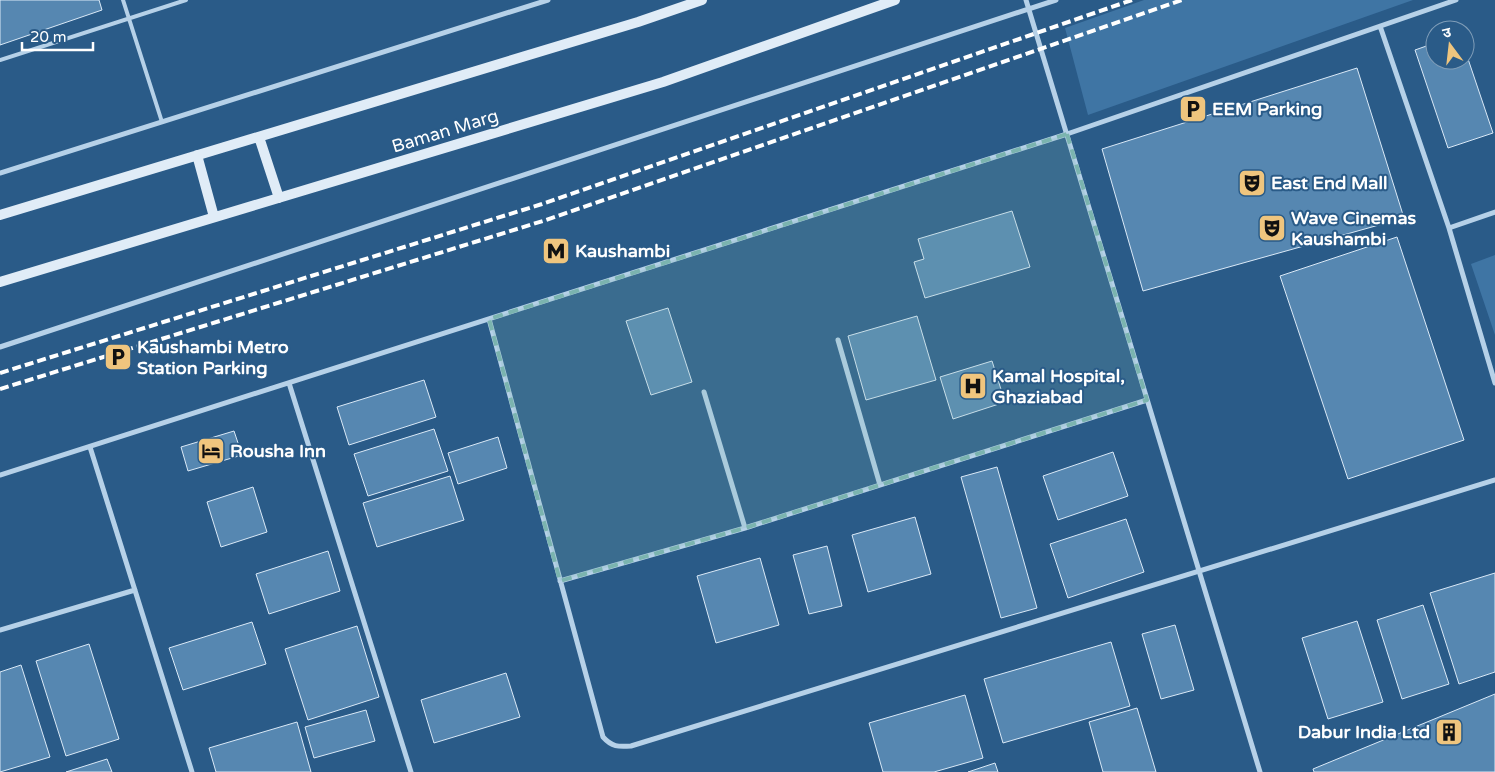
<svg xmlns="http://www.w3.org/2000/svg" width="1495" height="772" font-family="'Varela Round','Noto Sans Devanagari',sans-serif">
  <rect width="100%" height="100%" fill="#2a5b88"/>
  <path fill="#3f75a4" d="M1144,0H1413L1088,115L1065,28Z
    M1495,255V335L1471,264Z"/>
  <path fill="#5687b1" stroke="#dae9f7" d="M0,0H99L102,10L0,45Z
    M1435,43V60H1465V50L1493,133L1448,148L1415,50Z
    M1357,68L1404,218L1143,291L1102,149Z
    M1012,211L1030,267L925,298L914,262L924,259L918,239Z
    M1397,237L1464,440L1348,479L1280,276Z
    M668,308L692,382L651,395L626,321Z
    M917,316L936,380L866,400L848,336Z
    M992,361L1005,402L953,419L940,377Z
    M424,380L436,417L349,445L337,407Z
    M434,429L448,471L368,496L354,454Z
    M234,431L242,455L188,471L181,447Z
    M498,437L507,468L458,484L448,453Z
    M1113,452L1128,496L1058,520L1043,476Z
    M997,467L1037,608L1001,618L961,477Z
    M450,476L464,520L377,547L363,503Z
    M253,487L267,532L221,547L207,502Z
    M915,517L931,574L868,592L852,535Z
    M1126,519L1144,572L1068,598L1050,544Z
    M827,546L842,606L809,614L793,555Z
    M328,551L340,591L269,614L256,574Z
    M760,558L779,625L716,643L697,576Z
    M1495,573V672L1459,684L1430,593Z
    M1423,605L1449,684L1402,699L1377,620Z
    M1357,621L1383,702L1328,719L1302,638Z
    M252,622L266,664L183,690L169,648Z
    M1175,625L1194,690L1161,699L1142,634Z
    M357,626L379,697L308,720L285,649Z
    M1111,642L1130,706L1003,743L984,679Z
    M89,644L119,739L66,756L36,661Z
    M21,665L50,757L0,772V672Z
    M506,673L520,717L434,743L421,700Z
    M1495,694V772H1314L1313,769Z
    M965,695L983,758L934,772H883L869,723Z
    M1137,708L1156,772H1103L1089,722Z
    M366,710L375,741L314,758L305,727Z
    M297,722L311,772H216L209,748Z
    M107,759L112,772H66Z
    M995,763L998,772H968Z"/>
  <g fill="none" stroke-linecap="round" stroke-linejoin="round">
    <path stroke="#b6d1e8" stroke-width="4" d="M123,0L162,122
      M0,60L186,0"/>
    <path stroke="#b6d1e8" stroke-width="5" d="M1026,0L1260,772
      M1380,26L1449,228L1495,383
      M0,173L548,0
      M1449,228L1495,212
      M489,319L603,737C612,747 618,747 631,746L1495,480
      M838,340L880,485
      M0,347L1056,0
      M289,383L411,772
      M704,392L745,528
      M90,447L192,772
      M0,475L1067,134L1456,0
      M560,581L745,528L1147,400
      M0,630L135,590"/>
    <path stroke="#e0ecf7" stroke-width="10" d="M259,137L279,198
      M197,155L214,217
      M0,215L638,22L702,0
      M0,282L663,82L895,0"/>
    <path stroke="#fff" stroke-width="4" stroke-dasharray="9 4" stroke-linecap="butt" d="M0,373L542,204L1132,0
      M0,389L546,220L1182,0"/>
  </g>
  <path fill="#7bb4af" fill-opacity="0.2" stroke="#7bb4af" stroke-width="4" stroke-dasharray="10 6" stroke-linejoin="round" d="M1067,134L1147,400L745,528L560,581L489,319Z"/>
  <defs>
    <g id="parking-square" transform="scale(1.4375)"><rect x="-9" y="-9" width="18" height="18" rx="4" fill="#efc57e" stroke="#2a5b88"/><path d="M-3.5-5.5H1a3.5 3.5 0 0 1 0 7H-1V5.5H-3.5ZM-1-3.4V-.6H.8a1.4 1.4 0 0 0 0-2.8Z" fill="#111"/></g>
    <g id="theatre-square" transform="scale(1.4375)"><rect x="-9" y="-9" width="18" height="18" rx="4" fill="#efc57e" stroke="#2a5b88"/><path d="M-5-5.5Q0-4 5-5.5V0Q5 5 0 6Q-5 5-5 0ZM-3.3-2.5H-1v1.5H-3.3ZM1-2.5H3.3v1.5H1ZM-2.8 1Q0 5.5 2.8 1Z" fill="#111"/></g>
    <g id="metro-square" transform="scale(1.4375)"><rect x="-9" y="-9" width="18" height="18" rx="4" fill="#efc57e" stroke="#2a5b88"/><path d="M-5.5 5V-5H-3L0 0L3-5H5.5V5H3V-.5L0 4L-3-.5V5Z" fill="#111"/></g>
    <g id="hospital-square" transform="scale(1.4375)"><rect x="-9" y="-9" width="18" height="18" rx="4" fill="#efc57e" stroke="#2a5b88"/><path d="M-5-5h3v3.5h4V-5h3V5h-3V1.5h-4V5h-3Z" fill="#111"/></g>
    <g id="hotel-square" transform="scale(1.4375)"><rect x="-9" y="-9" width="18" height="18" rx="4" fill="#efc57e" stroke="#2a5b88"/><path d="M-6-4.5h1.5V1H6V5H4.5V3h-9V5H-6ZM-4 0a1.8 1.8 0 1 1 3.6 0ZM.5 0V-2.5h3Q6-2.5 6 0Z" fill="#111"/></g>
    <g id="building-square" transform="scale(1.4375)"><rect x="-9" y="-9" width="18" height="18" rx="4" fill="#efc57e" stroke="#2a5b88"/><path d="M-4-6H4V6H1V3H-1V6H-4ZM-2.5-4.3h1.7v1.8h-1.7ZM.8-4.3h1.7v1.8H.8ZM-2.5-1h1.7V.8h-1.7ZM.8-1h1.7V.8H.8Z" fill="#111"/></g>
  </defs>
  <g fill-rule="evenodd">
    <use href="#parking-square" x="1193" y="109"/>
    <use href="#theatre-square" x="1252" y="183"/>
    <use href="#theatre-square" x="1272" y="228"/>
    <use href="#metro-square" x="556" y="251"/>
    <use href="#parking-square" x="118" y="357"/>
    <use href="#hospital-square" x="973" y="386"/>
    <use href="#hotel-square" x="211" y="451"/>
    <use href="#building-square" x="1449" y="732"/>
  </g>
  <g text-anchor="middle" dominant-baseline="central" stroke-width="4" stroke-linejoin="round" paint-order="stroke">
    <g font-size="18" font-weight="bold" fill="#fff" stroke="#2a5b88" text-anchor="start">
      <text x="1212" y="109">EEM Parking</text>
      <text x="1271" y="183">East End Mall</text>
      <text x="1291" y="218">Wave Cinemas<tspan x="1291" dy="21">Kaushambi</tspan></text>
      <text x="575" y="251">Kaushambi</text>
      <text x="137" y="347">Kaushambi Metro<tspan x="137" dy="21">Station Parking</tspan></text>
      <text x="992" y="376">Kamal Hospital,<tspan x="992" dy="21">Ghaziabad</tspan></text>
      <text x="230" y="451">Rousha Inn</text>
      <text x="1430" y="732" text-anchor="end">Dabur India Ltd</text>
    </g>
    <g font-size="18" fill="#fff" stroke="#2a5b88">
      <text transform="translate(445 131) rotate(-17)">Baman Marg</text>
    </g>
  </g>
  <g transform="translate(1450 45) rotate(345)"><circle r="24" fill="#2a5b88" stroke="#7f9db8"/>
  <path d="M0-4L9 19L0 12L-9 19Z" fill="#efc57e"/>
  <text y="-8" font-size="14" font-weight="bold" text-anchor="middle" fill="#ffffff">उ</text>
  </g>
  <path d="M22 42v8h71v-8" fill="none" stroke="#ffffff" stroke-width="2.5"/>
  <text x="30" y="42" font-size="15" fill="#ffffff" stroke="#2a5b88" stroke-width="4" paint-order="stroke">20 m</text>
</svg>
